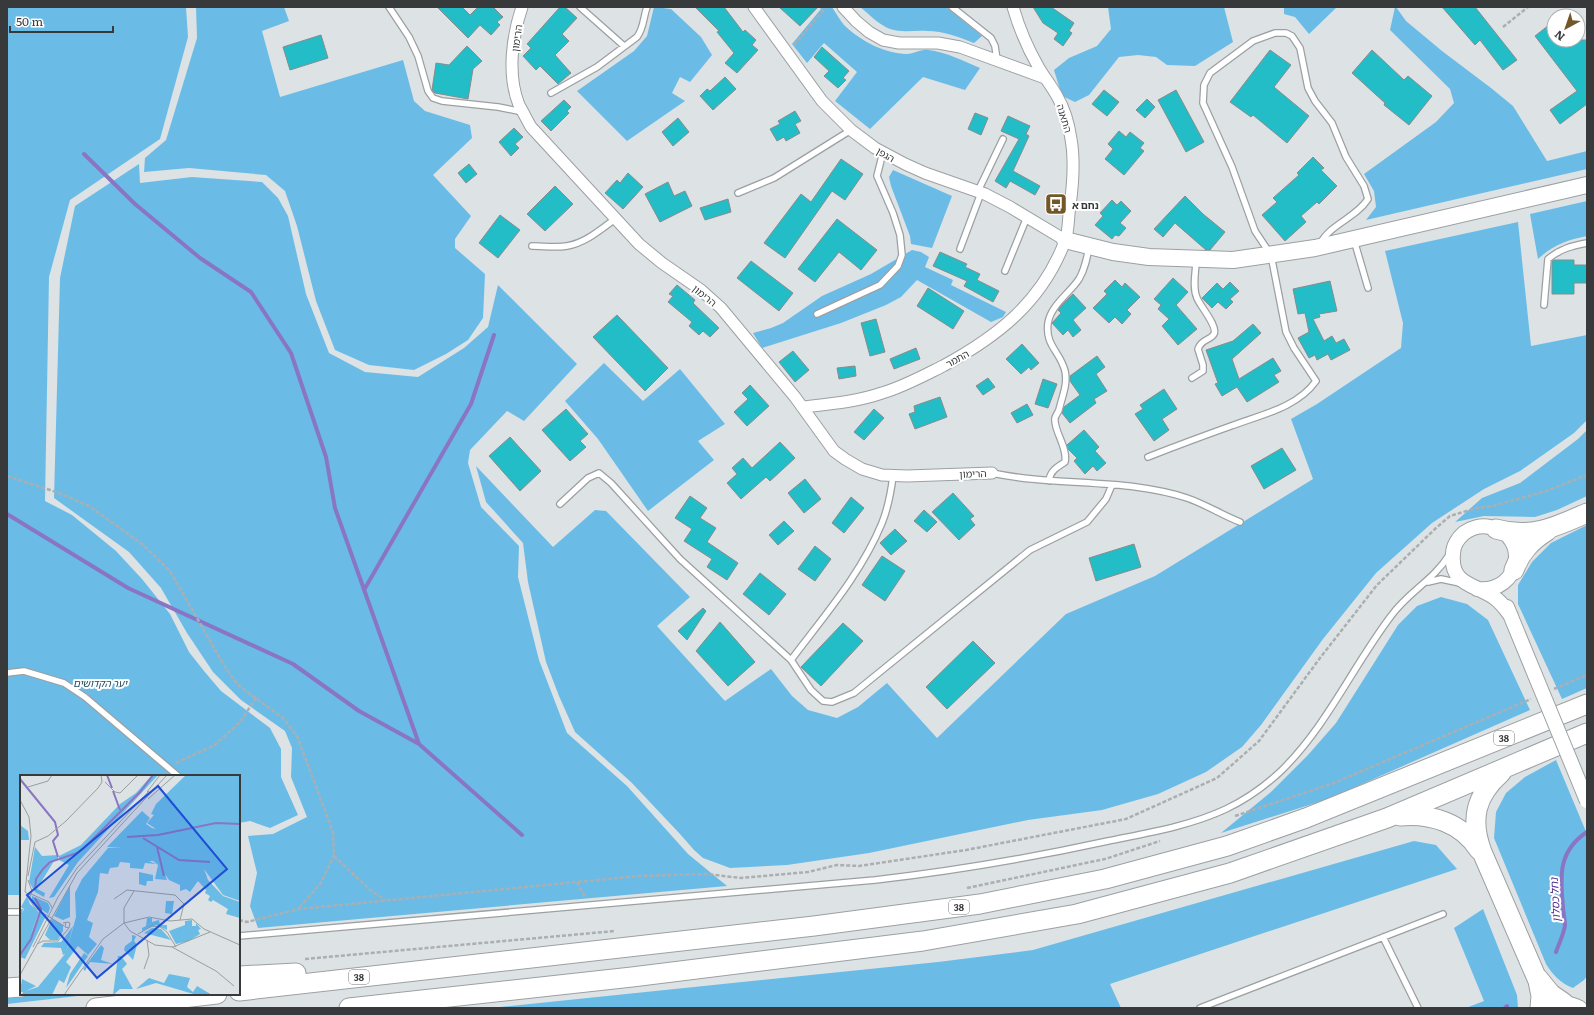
<svg xmlns="http://www.w3.org/2000/svg" width="1594" height="1015" font-family="Literata,'Noto Sans Hebrew',serif">
  <rect width="100%" height="100%" fill="#dde2e4"/>
  <path fill="#6abce7" d="M7,7H186L188,37L160,139L70,200L49,277L45,501L72,515L116,551L142,579L170,614L189,652L204,671L221,691L270,728L281,749V777L298,815L270,828L250,821L239,823V776H21V895H7Z
    M196,7H284L289,21L262,31L280,97L403,60L414,101L425,111L470,125L472,138L433,175L471,216L455,239V248L485,274L483,318L468,340L446,354L414,370L369,365L335,350L316,301L297,226L285,191L266,175L189,168L144,172L145,158L166,140L197,38Z
    M654,7L671,9L701,37L712,55L690,82L680,77L672,93L685,101L627,141L577,91L634,51L647,36Z
    M819,7H832C836,13 840,20 844,25C859,40 885,54 907,54C914,54 921,49 928,50C947,52 963,61 980,68L965,90L923,77L870,129L835,101L857,72L824,43L807,63L792,44L821,9Z
    M860,7H946L982,36L974,43C958,37 944,31 927,31C914,30 902,33 890,29C879,25 869,14 860,7Z
    M1108,7H1224L1233,42L1195,66L1167,65L1156,57L1138,55L1119,57L1089,95L1075,102L1062,96L1054,70L1069,58L1097,46L1111,29Z
    M1284,7H1337L1309,34L1295,17L1284,14Z
    M1395,7H1396L1406,21L1442,51L1491,88L1513,106L1547,161L1587,151V169L1366,220L1376,207L1374,191L1364,174L1436,122L1454,103L1450,89L1390,30Z
    M139,164L140,183L192,177L262,182L278,198L288,216L306,294L329,353L365,372L418,377L464,348L488,327L498,285L577,364L524,421L507,411L470,450L468,463L481,507L519,546L518,577L539,660L567,733L627,786L688,854L727,886L258,928L250,906L257,873L248,836L273,834L307,817L291,777L292,748L285,731L241,700L213,672L187,633L161,588L129,552L54,498L60,278L75,206Z
    M893,170L952,196L932,248L911,244L910,236L891,186L889,177Z
    M1587,201V236C1567,240 1553,245 1538,259L1530,214Z
    M1518,222L1531,346L1587,335V420L1574,433L1520,471L1484,489L1432,523L1376,573L1323,639L1261,725L1242,747L1206,772L1158,794L1102,810L1028,820L869,853L787,865L730,868L703,858L694,850L680,834L631,782L575,732L559,696L546,662L528,582L523,543L486,502L476,466L553,547L595,510L606,511L690,597L657,626L725,701L771,669L792,696L808,710L837,718L858,707L887,683L937,738L1066,614L1155,576L1313,479L1291,419L1317,404L1401,348L1403,323L1385,251Z
    M912,250L921,252L929,257L925,267L953,280L951,285L1006,312L1003,317L991,322L917,280L901,297L886,305L841,323L762,348L753,333L771,328L783,323L822,296L871,274Z
    M604,363L643,401L680,369L725,424L698,441L714,460L648,511L598,439L565,401Z
    M1587,430V496L1557,510L1535,517L1484,516L1455,522L1482,498L1520,483L1578,439Z
    M1587,525V688L1562,699L1518,604V585L1532,562L1551,543Z
    M1441,597L1467,604L1488,620L1530,710L1328,799L1221,833L1271,792L1308,755L1336,723L1398,625L1417,606Z
    M1556,760L1587,834V976L1584,980L1573,988C1560,983 1553,975 1546,964L1494,838L1496,812L1506,793L1525,777Z
    M1414,841L1436,845L1457,869L1110,984L1121,1008H490L938,962L1033,950Z
    M1483,909L1517,995L1518,1008H1466L1484,1001L1454,928Z
    M42,994H95L7,1004V996Z"/>
  <g fill="none" stroke-linecap="round" stroke-linejoin="round">
    <path stroke="#8a75c4" stroke-width="4" d="M84,154L135,204L200,258L251,292L291,353L326,457L335,508L419,744
      M7,514L128,588L293,664L359,711L419,744L522,835
      M364,590L471,404L494,335
      M1556,952C1559,943 1564,934 1565,925C1565,919 1563,912 1563,907C1560,876 1558,851 1587,832
      M1505,1008L1507,1006"/>
  </g>
  <path fill="#23bdc8" stroke="#878c8c" d="M437,7H462L470,15L478,7H493L503,17L497,22L500,25L491,35L480,25L468,38Z
    M560,7H565L577,18L562,34L569,41L555,55L571,73L558,84L540,66L536,70L523,56L531,48L527,44Z
    M695,7H724L743,32L745,30L756,40L752,45L758,50L737,73L725,63L734,53L717,32L719,31Z
    M779,7H818L800,26Z
    M1033,7H1051L1074,23L1069,31L1072,33L1063,46L1054,39L1058,33L1043,23Z
    M1442,7H1475L1517,60L1503,70L1480,40L1475,45Z
    M1554,21V40H1587V104L1560,124L1550,110L1577,91L1535,36Z
    M321,35L328,58L290,70L283,47Z
    M467,46L482,61L473,69L468,99L435,93L432,90L436,63L449,65Z
    M822,47L849,71L843,78L846,80L838,88L824,76L829,71L814,57Z
    M1270,50L1291,65L1274,87L1309,116L1287,143L1253,115L1251,117L1230,102Z
    M1372,50L1404,80L1408,76L1432,96L1409,125L1384,105L1385,103L1352,73Z
    M725,77L736,89L713,110L700,96L707,89L710,91Z
    M1104,90L1119,102L1107,116L1092,104Z
    M1176,90L1204,142L1186,152L1158,100Z
    M1147,99L1155,107L1145,118L1136,110Z
    M564,100L571,107L567,111L569,113L551,131L541,121Z
    M795,111L801,121L795,124L800,133L786,141L784,137L777,141L770,129L780,124L778,121Z
    M975,113L988,118L981,135L968,129Z
    M1008,116L1030,126L1026,134L1029,136L1013,171L1040,186L1035,195L1010,181L1006,188L995,181L1019,139L1001,131Z
    M678,118L689,132L673,146L662,132Z
    M514,128L523,137L515,144L519,148L511,156L499,142Z
    M1119,131L1126,137L1130,132L1144,143L1140,148L1144,151L1124,175L1105,159L1113,149L1108,144Z
    M1313,157L1324,168L1321,170L1337,186L1319,204L1317,202L1301,216L1306,222L1285,241L1262,215L1277,202L1273,198L1299,175L1297,173Z
    M841,159L863,174L845,200L832,191L785,258L764,243L801,194L811,202Z
    M469,164L477,174L466,183L458,173Z
    M628,173L643,187L623,209L605,193L617,180L620,183Z
    M668,182L674,196L685,191L692,206L660,222L645,194Z
    M555,186L573,204L545,231L527,214Z
    M1185,196L1203,214L1225,232L1210,250H1206L1175,223L1163,237L1154,229Z
    M728,199L731,212L705,220L700,208Z
    M1112,200L1117,205L1121,201L1131,211L1120,223L1126,228L1119,236L1115,235L1112,239L1095,225L1103,216L1100,213Z
    M500,215L520,230L498,258L479,243Z
    M837,219L877,250L861,270L839,252L815,282L798,269Z
    M940,252L967,264L965,267L980,274L977,280L999,291L993,302L964,286L967,281L933,266Z
    M1554,260H1574V265H1587V283H1574V294H1552V261Z
    M751,261L793,293L779,311L737,278Z
    M1173,278L1188,292L1176,305L1197,329L1178,345L1162,326L1169,319L1158,309L1161,305L1154,299Z
    M1115,280L1122,287L1125,283L1140,297L1127,310L1131,314L1122,324L1115,317L1109,323L1093,308L1107,294L1104,291Z
    M1330,281L1337,311L1319,314L1320,317L1313,319L1324,341L1332,336L1336,343L1344,339L1350,350L1331,360L1328,354L1317,360L1315,355L1309,358L1298,338L1309,332L1305,313L1298,314L1293,289Z
    M1230,282L1239,291L1230,299L1233,302L1226,309L1218,302L1212,308L1202,298L1217,283L1223,289Z
    M677,285L695,300L693,303L719,328L710,337L703,331L699,335L689,326L692,322L668,302L673,296L669,294Z
    M928,288L964,311L953,329L917,306Z
    M1073,294L1086,308L1073,320L1081,330L1073,337L1068,330L1063,335L1052,323L1061,313L1058,310L1060,307Z
    M617,315L668,368L645,391L593,337Z
    M876,319L885,352L870,356L861,323Z
    M1253,324L1261,333L1232,359L1239,379L1273,358L1281,371L1274,375L1279,382L1247,402L1237,387L1222,396L1215,384L1218,383L1206,350L1233,341Z
    M1022,344L1039,363L1031,370L1029,367L1021,374L1006,359Z
    M916,348L920,359L894,369L890,359Z
    M793,351L809,370L795,382L779,362Z
    M1097,356L1105,367L1096,374L1107,391L1094,399L1096,403L1070,423L1062,413L1064,407L1080,395L1070,381V376Z
    M855,366L856,376L839,379L837,368Z
    M988,378L995,387L983,395L976,386Z
    M1043,379L1057,384L1048,408L1035,404Z
    M750,385L769,406L747,426L734,412L748,399L742,393Z
    M1164,389L1177,409L1162,419L1169,430L1154,441L1135,414L1143,409L1140,405Z
    M940,397L947,417L915,429L909,414L915,412L914,406Z
    M1027,404L1033,415L1017,423L1011,413Z
    M566,409L588,434L580,441L586,447L570,461L542,430Z
    M874,409L884,418L864,440L854,432Z
    M1084,430L1099,447L1095,451L1106,463L1097,471L1093,466L1085,474L1074,461L1077,458L1068,449L1067,445Z
    M510,437L541,471L520,491L489,456Z
    M780,442L795,458L770,481L766,477L741,499L727,483L737,474L732,468L743,458L752,468Z
    M1282,448L1296,470L1264,489L1251,466Z
    M805,479L821,499L804,513L788,493Z
    M953,493L974,516L970,519L975,525L959,540L932,512Z
    M690,496L707,508L700,518L716,528L707,542L738,563L727,580L707,567L712,559L684,541L692,529L675,518Z
    M851,497L864,508L844,533L832,523Z
    M924,510L937,522L927,532L914,521Z
    M784,521L794,531L778,545L769,535Z
    M895,529L907,541L891,555L880,543Z
    M1134,544L1141,567L1096,581L1089,558Z
    M815,546L831,559L815,581L798,569Z
    M882,556L905,571L885,601L862,585Z
    M760,573L786,594L769,615L743,594Z
    M703,608L706,611L687,640L678,631Z
    M720,622L755,662L728,686L696,651Z
    M843,623L863,641L821,686L801,667Z
    M973,641L995,663L947,709L926,687Z"/>
  <g fill="none" stroke-linecap="round" stroke-linejoin="round">
    <g stroke="#9ca0a3" stroke-width="8">
      <path id="service" d="M389,7L409,37L418,56L428,91L433,98L442,101L498,107L523,112
        M580,7L624,46
        M952,7L991,38L995,46L997,60
        M551,93L597,67L637,37C644,28 643,18 647,7
        M978,191L1003,139
        M738,193L774,178L851,130
        M1354,240L1368,288
        M532,246C543,246 556,248 567,246C585,243 600,230 615,219
        M960,249L981,193
        M1005,271L1027,217
        M1544,305L1548,259C1560,249 1571,246 1587,243
        M817,314L880,285L898,266L902,255L900,235L893,213L877,176L883,152
        M1192,378L1203,371V365L1198,349C1202,338 1210,341 1214,334C1218,326 1200,306 1197,298C1192,287 1196,272 1196,260
        M1148,457C1176,446 1203,436 1231,426C1260,415 1297,408 1316,381L1294,348L1286,332L1271,255L1255,231L1232,167L1203,103L1204,85L1210,73L1253,41L1275,33H1286L1292,36L1300,48L1308,88L1315,101L1332,123L1346,157L1364,186L1368,199C1356,218 1330,224 1320,244
        M992,473C1039,483 1088,481 1136,487C1151,489 1172,493 1187,498C1205,504 1222,515 1240,522
        M1049,481C1050,471 1057,467 1065,462C1068,447 1053,430 1055,418C1056,415 1058,412 1059,410C1062,397 1068,384 1065,371C1060,351 1045,346 1048,323C1051,305 1070,293 1079,279C1085,269 1087,258 1089,247
        M560,504L588,478L599,473L611,483L680,559L791,660L811,690L823,701L832,702L854,693L1030,550L1087,522L1106,499L1112,485
        M1428,582L1441,579L1460,583
        M791,660C824,616 861,574 882,523C888,508 891,492 893,476
        M7,673L24,671L64,683L85,697L178,776
        M7,912H21
        M239,936L875,880C953,871 1030,858 1108,841C1147,833 1190,826 1226,809C1247,799 1265,786 1281,771C1327,726 1353,666 1391,616C1408,592 1434,580 1449,555
        M1383,937L1418,1008
        M1200,1008L1443,914"/>
    </g>
    <g stroke="#9ca0a3" stroke-width="13">
      <path id="minor" d="M522,7C512,37 507,75 519,105C523,112 527,120 531,127L639,244L662,263L701,290L721,308L795,397L834,451L845,459L862,469L882,475L907,476L992,473
        M754,7L822,101L851,130L875,148L905,164L925,173L985,194L1010,207L1065,240
        M843,7L856,21L869,32L883,40L899,43H938L960,47L1045,78
        M802,407C829,404 856,402 882,393C903,387 923,376 943,366C998,336 1042,302 1065,241C1069,231 1068,217 1070,206C1073,184 1075,161 1071,139C1069,125 1064,108 1057,96C1052,87 1045,78 1039,68C1028,49 1019,28 1013,7"/>
    </g>
    <g stroke="#9ca0a3" stroke-width="16">
      <path id="tertiary" d="M1477,589C1521,594 1531,535 1490,527C1481,525 1471,528 1464,533C1458,538 1453,546 1453,554C1450,586 1476,584 1495,598C1502,603 1506,609 1511,616
        M1507,607L1535,675
        M1547,1008C1557,1002 1569,1002 1580,1008"/>
    </g>
    <g stroke="#9ca0a3" stroke-width="18">
      <path id="secondary" d="M1065,240L1113,252L1149,257L1233,260L1315,248L1587,185"/>
    </g>
    <g stroke="#9ca0a3" stroke-width="21">
      <path id="trunk" d="M1496,529C1531,539 1555,527 1587,513
        M1514,570C1521,552 1531,541 1547,531
        M1501,773C1475,796 1470,820 1482,852L1538,981L1541,996L1540,1008
        M1400,816C1431,813 1462,823 1479,850
        M239,976L296,973
        M1538,978L1551,994L1564,1003
        M7,988L21,987
        M239,991L814,926L980,904L1105,879L1227,846L1306,818L1587,704
        M96,1008L217,994
        M349,1008L632,977L923,941L1077,914L1230,873L1387,818L1587,733"/>
    </g>
    <path stroke="#abafb1" stroke-width="2.5" stroke-dasharray="4 2" stroke-linecap="butt" d="M1503,27L1528,7
      M794,45L826,7
      M7,476L59,493L89,506L142,544L170,571L225,667L239,686L283,718L297,736L333,832L334,856L320,884L299,908
      M1554,689L1587,675
      M176,763L215,745L240,722L256,698
      M1235,816L1334,783L1531,699
      M334,856L370,890L385,900
      M577,882L585,897
      M967,888L1105,859L1160,841
      M239,920L247,922L299,909L639,876L706,874L741,878L808,872L837,865L859,866L966,850L1126,819L1217,778L1259,741L1320,658L1377,585L1436,528L1450,516L1476,508L1493,506L1546,491L1587,475
      M305,959L615,931"/>
    <use href="#service" stroke="#fff" stroke-width="5.5"/>
    <use href="#minor" stroke="#fff" stroke-width="11"/>
    <use href="#tertiary" stroke="#fff" stroke-width="14"/>
    <use href="#secondary" stroke="#fff" stroke-width="16"/>
    <use href="#trunk" stroke="#fff" stroke-width="19"/>
    <g stroke="#9ca0a3" stroke-width="16" stroke-linecap="butt">
      <path id="tertiary-bridge" d="M1535,675L1587,801"/>
    </g>
    <use href="#tertiary-bridge" stroke="#fff" stroke-width="14"/>
  </g>
  <defs>
    <g id="bus-square" transform="scale(1.15)"><rect x="-9" y="-9" width="18" height="18" rx="4" fill="#725829" stroke="#fff"/><path d="M-5-6H5V4H4V6H2V4H-2V6H-4V4H-5ZM-3.5-4V0h7V-4ZM-3.5 1.2v1.5H-2V1.2ZM2 1.2v1.5H3.5V1.2Z" fill="#fff"/></g>
  </defs>
  <g fill-rule="evenodd">
    <use href="#bus-square" x="1056" y="204"/>
  </g>
  <g text-anchor="middle" dominant-baseline="central" stroke-width="4" stroke-linejoin="round" paint-order="stroke">
    <g fill="#fff" stroke="#737475" stroke-width="1">
      <rect x="1494" y="731" width="20" height="14" rx="3"/>
      <rect x="949" y="900" width="20" height="14" rx="3"/>
      <rect x="349" y="970" width="20" height="14" rx="3"/>
    </g>
    <g font-size="9" font-weight="bold" fill="#37393a">
      <text x="1504" y="738">38</text>
      <text x="959" y="907">38</text>
      <text x="359" y="977">38</text>
    </g>
    <g font-size="10" fill="#37393a" stroke="#fff">
      <text transform="translate(516 38) rotate(-82)">הרימון</text>
      <text transform="translate(1065 118) rotate(73)">התאנה</text>
      <text transform="translate(886 154) rotate(30)">הגפן</text>
      <text transform="translate(705 295) rotate(39)">הרימון</text>
      <text transform="translate(957 358) rotate(-29)">התמר</text>
      <text transform="translate(973 473) rotate(-2)">הרימון</text>
    </g>
    <g font-size="10" font-weight="bold" fill="#37393a" stroke="#fff" text-anchor="start">
      <text x="1072" y="204">נחם א</text>
    </g>
    <g font-size="10" font-style="italic" fill="#1f4a5f" stroke="#fff">
      <text x="100" y="682">יער הקדושים</text>
    </g>
    <g font-size="11" font-style="italic" fill="#502f8e" stroke="#fff">
      <text transform="translate(1554 900) rotate(-93)">נחל כסלון</text>
    </g>
  </g>
  <g transform="translate(20 775)">
    <rect width="220" height="220" fill="#dde2e4"/>
    <path d="M132,0H138L58,87L34,122L29,123L49,90L39,85V81L61,70L100,29L116,18ZM166,0H220V126L203,120L184,94L188,105L203,121L220,127V143L206,139L208,134L193,125L191,127L188,125L190,121L185,118L186,115L178,106L170,117L166,114L160,116V110L149,105L145,99L147,105L135,104L138,90L133,86H129L136,89L125,88L123,94L110,93V88L100,87L98,92L90,93L88,99L80,98L78,117L67,145L73,148L69,162L77,169L68,180L58,171L46,187L51,192L44,208L39,205L32,220H2L3,217H0L2,204L16,211L6,216L18,212L45,179L43,180L41,173L21,172L24,168L41,167L53,151L46,178L56,142L55,118L62,104L88,73H102L87,72L122,36L130,43L126,49L132,53L136,54L127,48L134,40L131,39L136,29ZM0,50L8,56L9,65H0ZM15,72L22,81L38,80V85L34,86L17,114L25,118L24,122L15,117L9,107ZM119,97L133,100V106H127L126,111L119,109ZM50,110V142L43,145L34,141ZM7,121L10,129L19,137L11,159L20,137L26,141L5,184L0,182V134H3L2,138L4,134L1,132ZM12,121L28,128L30,133L28,139L12,128ZM146,126H154L152,139L145,138ZM127,143H132V147L139,145L140,150H147V155L136,150L122,156V153L126,151ZM32,144L43,150V156L38,165H30L25,160ZM172,145V151H176V148L181,154L178,155L180,159L169,166L156,169L149,156L165,150V146ZM132,153L141,154L151,165L124,158ZM112,160L116,161L114,166L117,170L113,185L104,175L105,171L112,166ZM81,170L84,173L81,185L93,189L70,187L65,196L63,194ZM64,178L68,181L46,213L50,199ZM98,181H101L107,189L102,194L113,214H100L93,220ZM149,199L170,203L167,212L173,217L177,211L192,220H177L136,208L116,214L129,203L144,208Z" fill="#6abce7"/>
    <path fill="none" stroke="#8a75c4" stroke-width="2" d="M87,0L92,13M0,4L35,47L38,60L33,66L38,82M93,16L100,35M107,62L138,60L196,48L220,49M123,63L159,85L190,87M137,72L144,101M15,115L16,104L23,94L30,87L57,78L64,73L120,17L133,0M0,180L11,164L21,134L15,123"/>
    <path fill="none" stroke="#9b9ea0" stroke-width="1" d="M85,7L95,17L100,18L118,0M8,12L28,6L32,0M127,17L140,0M128,24L155,0M0,25L9,42L11,61L5,117L10,120M15,67L28,61L46,46L78,13L82,7L81,0M8,101L15,67M8,105L12,116L9,124M114,116L104,133V148L110,156L135,170L153,172L190,157M11,119L29,127L32,133M9,124L15,133L44,151M94,124L107,115L155,120L164,129L160,145M43,148L48,147L50,148L49,153L45,152L46,147M104,148L129,142L150,146L172,144L184,154L220,170M118,159L132,151L140,152L147,157L156,172M17,169L23,166H38L49,153M13,172L38,122L57,93L129,16M152,172L196,196L214,211M124,194L129,180L127,165M0,200L57,98L147,0M44,220L83,164L104,148"/>
    <path fill="#1d4ed8" fill-opacity="0.15" stroke="#1d4ed8" stroke-width="2" d="M138,11L207,94L77,203L7,120Z"/>
    <rect width="220" height="220" fill="none" stroke="#37393a" stroke-width="2"/>
  </g>
  <rect width="1594" height="1015" fill="none" stroke="#37393a" stroke-width="16"/>
  <g transform="translate(1566 28) rotate(220)"><circle r="19" fill="#ffffff" stroke="#afb0b0"/>
  <path d="M0-3L7 15L0 10L-7 15Z" fill="#725829"/>
  <text y="-6" font-size="11" font-weight="bold" text-anchor="middle" fill="#37393a">N</text>
  </g>
  <path d="M10 26v6h103v-6" fill="none" stroke="#37393a" stroke-width="2"/>
  <text x="16" y="26" font-size="12" fill="#37393a" stroke="#ffffff" stroke-width="3" paint-order="stroke">50 m</text>
</svg>
